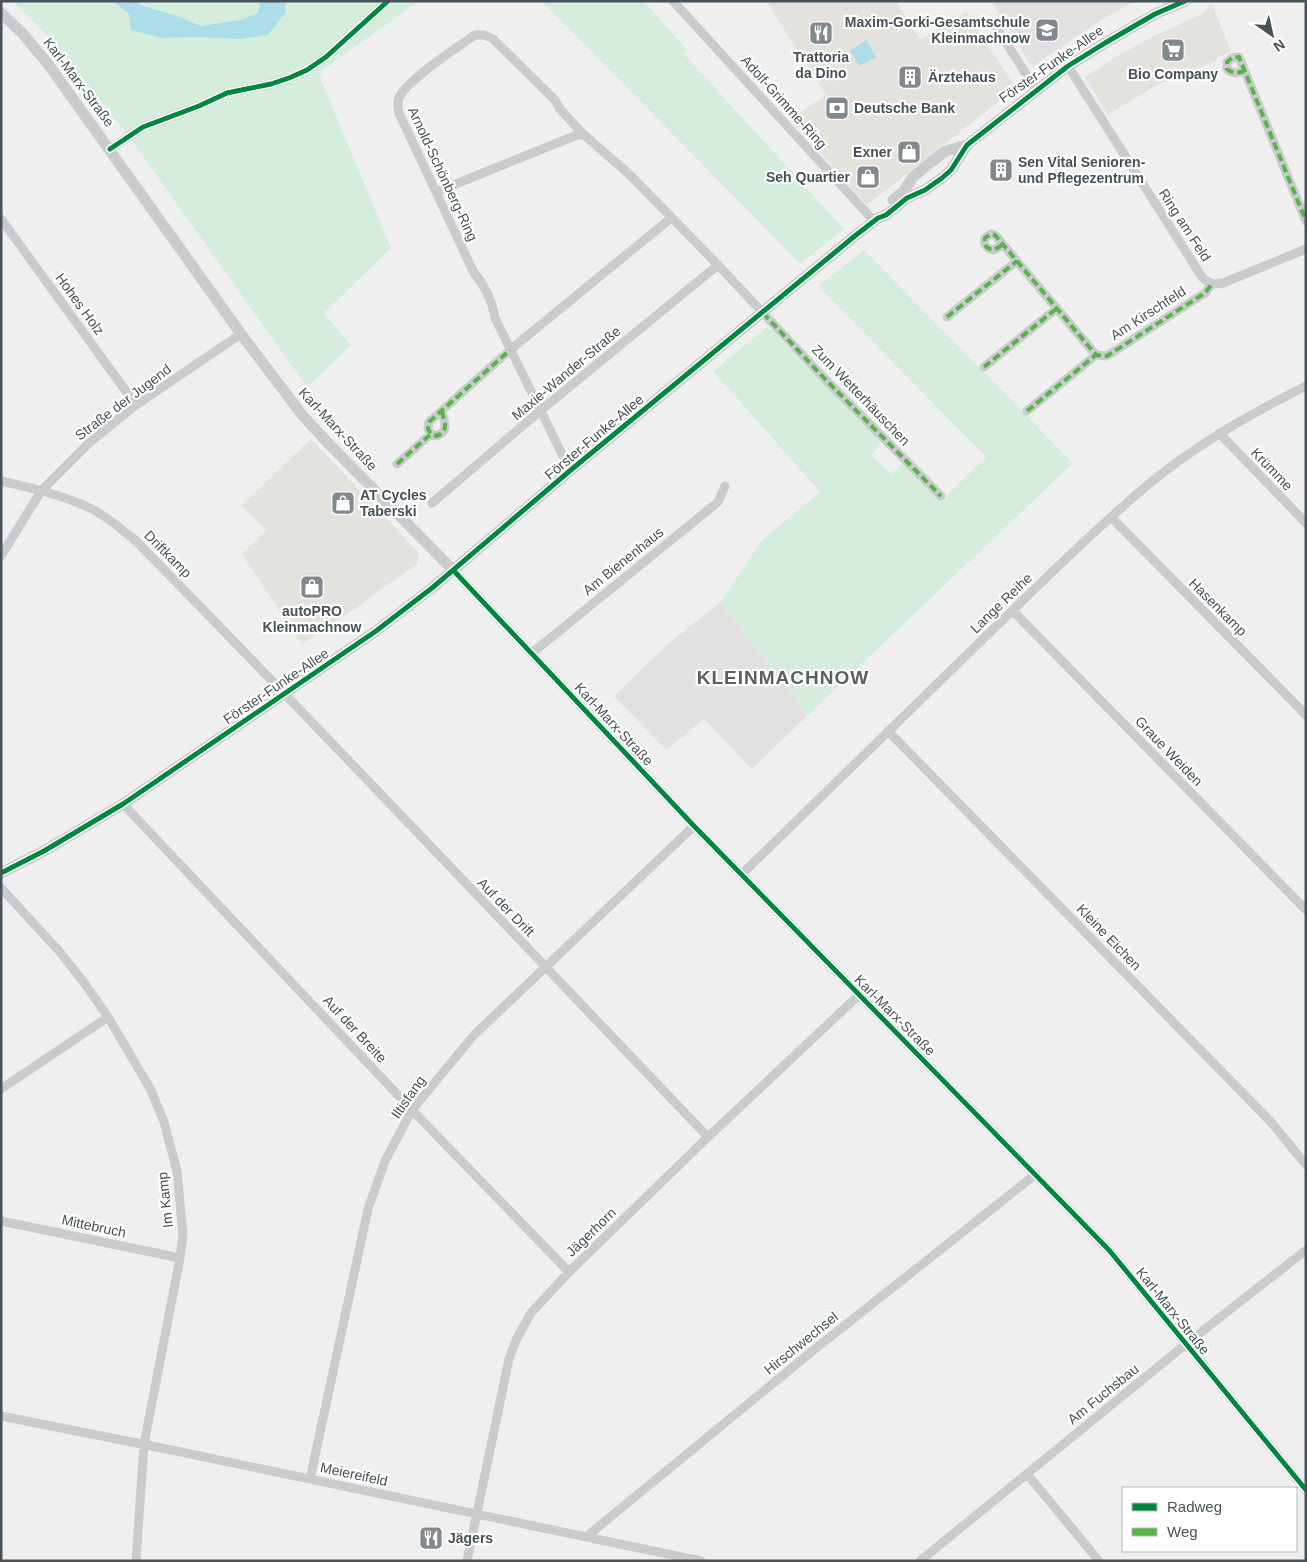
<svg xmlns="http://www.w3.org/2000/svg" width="1307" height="1562" font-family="Arial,sans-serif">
  <rect width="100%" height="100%" fill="#f0efef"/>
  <path fill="#e4e2dc" d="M766,1H896L921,40L966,12L1016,88L867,205L790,120L826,95Z
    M1212,4L1231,52L1216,58V61L1155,86L1108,115L1085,77L1121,54L1151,37L1204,13L1209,5Z
    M311,439L419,553L417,564L360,605L302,644L242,554L267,530L241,506Z"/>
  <path fill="#e2e0e0" d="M991,1H1135L1101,20L1032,67Z
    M720,603L808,715L752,769L704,719L666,750L614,696L670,642Z"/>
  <path fill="#d5eddd" d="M12,1H113L162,38L199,37L286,13L285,1H419L320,72L321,80L391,248L324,313L351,345L314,381L306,386L135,145L91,88L44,32Z
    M135,1H260L259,13L240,20L201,26L180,17L141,5Z
    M542,1H644L687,50L684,54L844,229L800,264Z
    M864,250L1073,463L808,715L720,603L762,540L820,492L713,371L766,328H769L880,440L879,446L871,455L891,474L903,463L941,501L986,457L818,286Z"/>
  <path fill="#abdee9" d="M113,1H135L141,5L180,17L201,26L240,20L258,13L260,1H285L286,12L268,35L240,39L199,37L162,38L131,30L129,14Z
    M866,40L876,57L860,66L850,51Z"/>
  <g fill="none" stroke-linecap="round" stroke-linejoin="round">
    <path stroke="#c9cbcd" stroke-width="9" d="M673,1L874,221
      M997,28L1036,90
      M1068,66L1202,277C1209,284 1213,285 1223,283L1306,249
      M1245,71C1237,73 1233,74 1227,69V62L1232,58L1239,57L1306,221
      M110,149L143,127L199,106L227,93L271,84L289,78L307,70L326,57L388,1
      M436,192L582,133
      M1,219L136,405
      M1002,245L994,250C987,249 983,245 985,238L991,234L995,235L1096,355L1107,356L1194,300L1205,293L1212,284
      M947,317L1017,261
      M984,367L1056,309
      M442,411C444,423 450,429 437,436L431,434L428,429L429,422L510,350L671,218
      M1027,411L1096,355
      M1219,433L1306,523
      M397,464L431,434
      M572,469L563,456L495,318C493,302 483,283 473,271L399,113C397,106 397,100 401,94C413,76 456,48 475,35H484L493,39L555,100L560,109L582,133L630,175L718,265L824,378L941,496
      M1,481C32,488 62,495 90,508C106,516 120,528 134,539C328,736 517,938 708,1137
      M432,503L540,411L718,265
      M1111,517L1306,715
      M1,556L41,491L89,443L136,405L241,334
      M453,570L694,826L1109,1250L1306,1490
      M1013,611L1306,910
      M532,653L718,502L725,486
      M888,731L1271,1122L1306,1165
      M123,804L412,1110L569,1272
      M742,874C822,796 903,717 983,639C1035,589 1087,536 1143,489C1192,447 1248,415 1306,386
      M1,888L59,951L85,984L108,1017L151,1090L164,1122L177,1171L183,1235L180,1258L144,1444L136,1561
      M1,1089L108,1017
      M1,1221L180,1258
      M1,1416L157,1447L701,1561
      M1027,1474L1099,1561
      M310,1479L368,1209L385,1161L412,1110L474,1035L694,826
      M586,1537L810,1353L1036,1174
      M467,1561L509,1359L517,1338L531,1313L569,1272L708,1137L859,995
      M920,1561L1186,1344L1306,1250"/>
    <path stroke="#c9cbcd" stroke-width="11" d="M1,13L23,34L48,64L241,334L303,416L329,444L453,570
      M893,200L904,191L913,177L931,162L946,151L967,145
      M1,873L44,851L123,804L376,631L432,588L572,469L856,235L878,218L886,215L907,198L925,190L942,178L951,170L967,145L1068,66L1105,43L1155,14L1185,1"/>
    <path stroke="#57b448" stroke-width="4" stroke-dasharray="8 4" stroke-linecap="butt" d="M1245,71C1237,73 1233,74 1227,69V62L1232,58L1239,57L1306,221
      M1002,245L994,250C987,249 983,245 985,238L991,234L995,235L1096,355L1107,356L1194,300L1205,293L1212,284
      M763,313L824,378L941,496
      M947,317L1017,261
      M984,367L1056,309
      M442,411C444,423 450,429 437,436L431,434L428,429L429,422L510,350
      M1027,411L1096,355
      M397,464L431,434"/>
    <g stroke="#fff" stroke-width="8">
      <path id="cycleway" d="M110,149L143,127L199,106L227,93L271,84L289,78L307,70L326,57L388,1
        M453,570L694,826L1109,1250L1306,1490
        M1,873L44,851L123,804L376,631L432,588L572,469L856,235L878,218L886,215L907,198L925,190L942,178L951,170L967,145L1068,66L1105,43L1155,14L1185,1"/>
    </g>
    <use href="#cycleway" stroke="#00873e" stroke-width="5"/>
  </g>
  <defs>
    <g id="school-square" transform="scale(1.25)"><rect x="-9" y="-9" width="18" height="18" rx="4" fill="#82898e" stroke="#fff"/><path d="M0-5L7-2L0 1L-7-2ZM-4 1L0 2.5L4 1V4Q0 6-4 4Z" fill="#fff"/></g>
    <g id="restaurant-square" transform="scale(1.25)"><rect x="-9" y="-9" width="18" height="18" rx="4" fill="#82898e" stroke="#fff"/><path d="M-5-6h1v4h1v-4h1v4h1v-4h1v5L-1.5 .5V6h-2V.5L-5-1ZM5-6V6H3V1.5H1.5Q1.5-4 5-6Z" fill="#fff"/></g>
    <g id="supermarket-square" transform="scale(1.25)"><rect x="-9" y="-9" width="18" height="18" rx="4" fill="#82898e" stroke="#fff"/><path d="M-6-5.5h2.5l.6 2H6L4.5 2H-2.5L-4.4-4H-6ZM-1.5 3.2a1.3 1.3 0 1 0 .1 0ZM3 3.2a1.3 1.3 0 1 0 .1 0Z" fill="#fff"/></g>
    <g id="building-square" transform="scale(1.25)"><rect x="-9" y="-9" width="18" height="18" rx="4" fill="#82898e" stroke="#fff"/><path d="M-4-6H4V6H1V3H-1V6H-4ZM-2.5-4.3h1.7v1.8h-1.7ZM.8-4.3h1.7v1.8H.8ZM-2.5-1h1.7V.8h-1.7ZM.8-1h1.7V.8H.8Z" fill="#fff"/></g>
    <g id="bank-square" transform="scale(1.25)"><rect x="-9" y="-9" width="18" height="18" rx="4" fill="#82898e" stroke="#fff"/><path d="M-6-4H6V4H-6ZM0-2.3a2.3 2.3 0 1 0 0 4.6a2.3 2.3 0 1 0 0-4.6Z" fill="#fff"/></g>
    <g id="shop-square" transform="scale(1.25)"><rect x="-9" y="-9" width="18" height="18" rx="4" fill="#82898e" stroke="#fff"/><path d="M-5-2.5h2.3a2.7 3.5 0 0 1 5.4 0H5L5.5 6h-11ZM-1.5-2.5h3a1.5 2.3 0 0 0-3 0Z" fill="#fff"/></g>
  </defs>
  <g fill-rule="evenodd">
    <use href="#school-square" x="1047" y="30"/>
    <use href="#restaurant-square" x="821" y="33"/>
    <use href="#supermarket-square" x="1173" y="50"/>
    <use href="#building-square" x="910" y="77"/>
    <use href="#bank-square" x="837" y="108"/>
    <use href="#shop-square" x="909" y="152"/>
    <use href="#building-square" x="1001" y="170"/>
    <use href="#shop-square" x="868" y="177"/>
    <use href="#shop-square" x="343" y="503"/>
    <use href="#shop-square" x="312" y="587"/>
    <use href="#restaurant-square" x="431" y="1538"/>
  </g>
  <g text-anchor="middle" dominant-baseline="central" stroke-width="4.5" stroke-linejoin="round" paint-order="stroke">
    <g font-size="14" font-weight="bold" fill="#47525a" stroke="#fff" text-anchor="start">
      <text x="1030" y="22" text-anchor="end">Maxim-Gorki-Gesamtschule<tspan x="1030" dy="16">Kleinmachnow</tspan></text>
      <text x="821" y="57" text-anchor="middle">Trattoria<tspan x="821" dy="16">da Dino</tspan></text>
      <text x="1173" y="74" text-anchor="middle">Bio Company</text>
      <text x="928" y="77">Ärztehaus</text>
      <text x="854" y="108">Deutsche Bank</text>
      <text x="892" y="152" text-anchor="end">Exner</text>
      <text x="1018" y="162">Sen Vital Senioren-<tspan x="1018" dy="16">und Pflegezentrum</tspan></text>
      <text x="850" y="177" text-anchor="end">Seh Quartier</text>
      <text x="360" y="495">AT Cycles<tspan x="360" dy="16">Taberski</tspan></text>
      <text x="312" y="611" text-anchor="middle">autoPRO<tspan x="312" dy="16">Kleinmachnow</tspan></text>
      <text x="448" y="1538">Jägers</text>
    </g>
    <g font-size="14" fill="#47525a" stroke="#fff">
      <text transform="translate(1051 64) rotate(-35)">Förster-Funke-Allee</text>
      <text transform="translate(79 82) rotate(53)">Karl-Marx-Straße</text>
      <text transform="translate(784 102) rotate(48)">Adolf-Grimme-Ring</text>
      <text transform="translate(443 174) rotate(65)">Arnold-Schönberg-Ring</text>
      <text transform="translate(1185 225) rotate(57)">Ring am Feld</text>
      <text transform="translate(80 304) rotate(54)">Hohes Holz</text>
      <text transform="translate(1148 313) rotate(-33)">Am Kirschfeld</text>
      <text transform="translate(566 373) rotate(-40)">Maxie-Wander-Straße</text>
      <text transform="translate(861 395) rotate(46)">Zum Wetterhäuschen</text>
      <text transform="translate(123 402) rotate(-37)">Straße der Jugend</text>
      <text transform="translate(338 429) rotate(47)">Karl-Marx-Straße</text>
      <text transform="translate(594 437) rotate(-40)">Förster-Funke-Allee</text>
      <text transform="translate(1272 469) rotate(46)">Krümme</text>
      <text transform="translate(168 554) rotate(45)">Driftkamp</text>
      <text transform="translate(623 561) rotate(-39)">Am Bienenhaus</text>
      <text transform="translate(1001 603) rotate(-44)">Lange Reihe</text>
      <text transform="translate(1218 607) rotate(45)">Hasenkamp</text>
      <text transform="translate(276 686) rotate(-34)">Förster-Funke-Allee</text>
      <text transform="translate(614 724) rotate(47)">Karl-Marx-Straße</text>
      <text transform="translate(1169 751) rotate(46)">Graue Weiden</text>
      <text transform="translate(506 907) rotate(46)">Auf der Drift</text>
      <text transform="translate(1109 937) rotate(46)">Kleine Eichen</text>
      <text transform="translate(895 1015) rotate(45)">Karl-Marx-Straße</text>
      <text transform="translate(355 1029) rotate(47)">Auf der Breite</text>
      <text transform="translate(408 1097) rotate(-55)">Iltisfang</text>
      <text transform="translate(165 1200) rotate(-96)">Im Kamp</text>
      <text transform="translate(94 1226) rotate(12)">Mittebruch</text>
      <text transform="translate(591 1232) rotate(-44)">Jägerhorn</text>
      <text transform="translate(1173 1311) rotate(51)">Karl-Marx-Straße</text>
      <text transform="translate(801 1343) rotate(-39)">Hirschwechsel</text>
      <text transform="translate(1103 1394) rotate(-39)">Am Fuchsbau</text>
      <text transform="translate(354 1474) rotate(12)">Meiereifeld</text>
    </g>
    <g font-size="19" font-weight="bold" letter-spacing="1" fill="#5b5f63" stroke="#fff">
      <text x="783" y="677">KLEINMACHNOW</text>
    </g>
  </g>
  <rect width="1307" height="1562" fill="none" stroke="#47525a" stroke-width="5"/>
  <rect x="1122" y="1487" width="175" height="65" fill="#ffffff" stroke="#b5babd"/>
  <rect x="1132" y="1503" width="25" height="8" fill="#00873e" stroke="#b5babd"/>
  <text x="1167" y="1512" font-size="15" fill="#47525a">Radweg</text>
  <rect x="1132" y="1528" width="25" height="8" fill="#57b448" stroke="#b5babd"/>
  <text x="1167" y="1537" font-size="15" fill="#47525a">Weg</text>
  <g transform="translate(1272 35) rotate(146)" stroke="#ffffff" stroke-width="4" paint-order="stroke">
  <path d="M0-4L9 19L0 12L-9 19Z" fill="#47525a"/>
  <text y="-8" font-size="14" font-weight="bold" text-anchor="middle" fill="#47525a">N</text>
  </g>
</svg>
